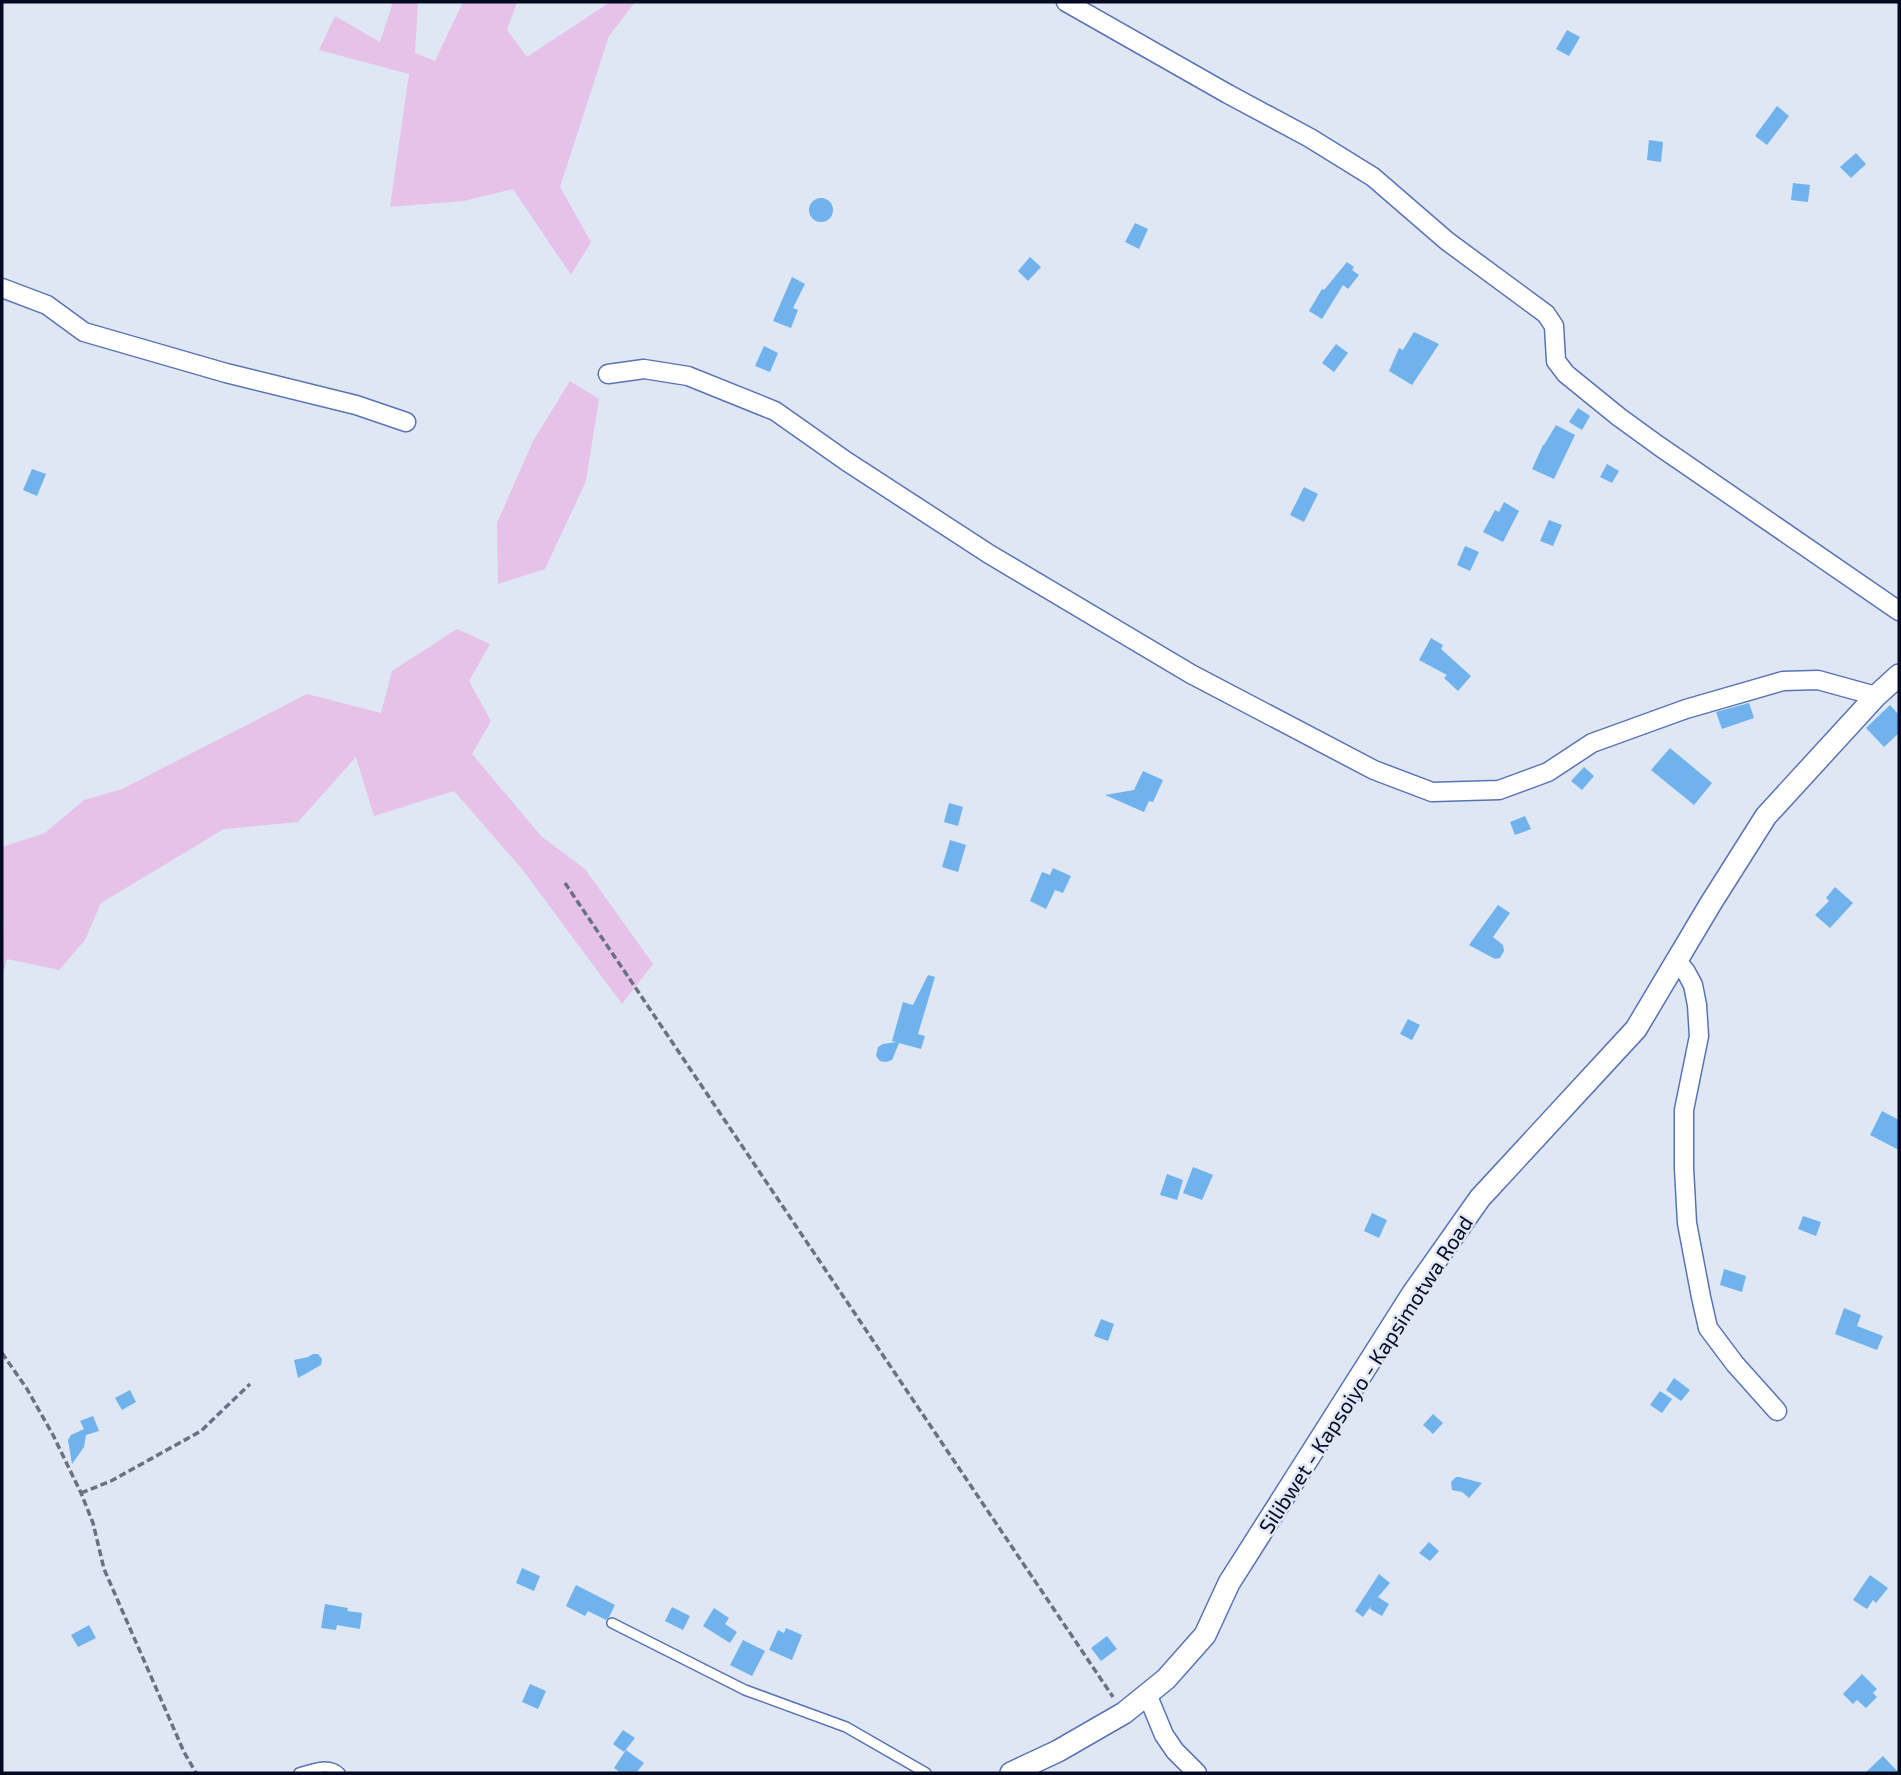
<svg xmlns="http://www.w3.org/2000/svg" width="1901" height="1775" font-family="'Exo 2',sans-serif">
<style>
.green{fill:#e7c2e8}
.building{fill:#70b2eb}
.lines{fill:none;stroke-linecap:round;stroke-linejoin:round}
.service-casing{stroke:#5874b6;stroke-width:12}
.minor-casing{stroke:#5874b6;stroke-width:21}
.tertiary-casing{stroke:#5874b6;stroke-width:24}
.path{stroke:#6a7184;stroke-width:3.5;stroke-dasharray:7 3.5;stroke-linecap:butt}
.service{stroke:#fff;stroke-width:9}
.minor{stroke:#fff;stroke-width:18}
.tertiary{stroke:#fff;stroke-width:21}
.labels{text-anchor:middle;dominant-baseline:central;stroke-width:5;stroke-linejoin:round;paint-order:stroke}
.street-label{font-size:21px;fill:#030a22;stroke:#dfe6f4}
</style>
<rect width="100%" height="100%" fill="#dfe6f4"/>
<g class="green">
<path d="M393 2H418L415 53 435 61 463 2H517L507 30 527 57 610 2H635L609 36 560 187 591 242 571 275 513 189 464 201 390 207 409 74 319 50 335 16 380 42Z"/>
<path d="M570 381 599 399 586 481 545 569 498 584 497 523 533 441Z"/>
<path d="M457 629 490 644 469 681 491 721 472 754 542 837 585 869 653 964 622 1004 522 869 454 791 374 816 356 757 298 822 224 829 101 903 85 940 59 970 7 959 2 977V932L4 929 2 908V847L45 833 84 800 122 789 307 694 381 713 392 671Z"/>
</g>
<g class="building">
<path d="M1567 30 1580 37 1569 56 1556 49Z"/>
<path d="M1777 106 1789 116 1767 145 1755 136Z"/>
<path d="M1649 140 1663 142 1661 162 1647 160Z"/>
<path d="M1856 153 1866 164 1851 178 1840 167Z"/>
<path d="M1793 183 1810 185 1808 202 1791 200Z"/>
<circle cx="821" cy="210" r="12"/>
<path d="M1135 223 1148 229 1139 249 1125 242Z"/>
<path d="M1030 257 1041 267 1028 281 1018 271Z"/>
<path d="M1347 262 1354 267 1352 270 1359 275 1348 289 1343 285 1322 319 1309 311 1322 289 1324 290Z"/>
<path d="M792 277 805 284 793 308 798 310 791 328 773 321Z"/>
<path d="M1414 332 1439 344 1412 385 1389 371 1399 348 1403 350Z"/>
<path d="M1336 344 1348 353 1334 372 1322 363Z"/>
<path d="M764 346 778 353 770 372 755 366Z"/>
<path d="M1578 408 1590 416 1582 430 1569 422Z"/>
<path d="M1556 425 1575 435 1554 479 1532 469 1543 445H1544Z"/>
<path d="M1607 464 1619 471 1612 483 1600 477Z"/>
<path d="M32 469 46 474 37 496 23 490Z"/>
<path d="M1304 487 1318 494 1304 522 1290 515Z"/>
<path d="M1504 502 1519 511 1503 542 1483 532 1495 510 1499 512Z"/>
<path d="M1549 520 1562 525 1553 546 1540 541Z"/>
<path d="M1465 546 1479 552 1470 571 1457 565Z"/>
<path d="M1431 638 1443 645 1441 649 1471 676 1458 691 1444 678 1447 675 1419 660Z"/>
<path d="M1749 703 1754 718 1722 729 1716 712Z"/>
<path d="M1890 705 1899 715V733L1884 747 1866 728Z"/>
<path d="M1670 748 1712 783 1694 805 1651 770Z"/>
<path d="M1584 767 1594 776 1582 790 1571 781Z"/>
<path d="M1143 771 1163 780 1153 802 1149 801 1144 812 1105 795 1134 790Z"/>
<path d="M949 803 963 807 958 826 944 822Z"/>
<path d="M1525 816 1531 829 1515 835 1510 822Z"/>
<path d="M950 840 966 845 958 872 942 867Z"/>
<path d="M1053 868 1071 876 1063 893 1055 890 1046 909 1030 901 1042 872 1050 875Z"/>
<path d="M1835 887 1853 903 1830 928 1815 915 1829 901 1826 898Z"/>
<path d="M1498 905 1510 913 1493 937 1503 945 1504 951 1500 958 1495 959 1469 945Z"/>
<path d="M928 975 935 977 918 1034 925 1036 921 1049 899 1043 892 1060 886 1062 880 1061 876 1056 878 1047 883 1044 896 1042 892 1041 903 1002 913 1005Z"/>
<path d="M1408 1019 1420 1025 1412 1040 1400 1034Z"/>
<path d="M1882 1111 1899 1120V1150L1870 1135Z"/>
<path d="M1193 1167 1213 1175 1202 1200 1183 1193Z"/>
<path d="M1167 1174 1183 1180 1177 1200 1160 1195Z"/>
<path d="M1372 1213 1387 1220 1379 1238 1364 1231Z"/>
<path d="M1803 1216 1821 1222 1816 1236 1798 1229Z"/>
<path d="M1724 1269 1746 1276 1742 1292 1720 1285Z"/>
<path d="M1844 1308 1861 1315 1857 1326 1883 1336 1877 1350 1835 1334Z"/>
<path d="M1101 1319 1114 1324 1108 1341 1094 1336Z"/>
<path d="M313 1354H318L322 1359 321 1365 298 1378 294 1360 308 1357Z"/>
<path d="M1674 1378 1690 1390 1681 1401 1666 1390Z"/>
<path d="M130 1390 136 1402 122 1410 115 1398Z"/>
<path d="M1660 1391 1672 1399 1662 1413 1650 1405Z"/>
<path d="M1433 1414 1443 1423 1433 1434 1423 1425Z"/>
<path d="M93 1416 99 1431 86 1435 84 1447 72 1464 68 1440 71 1435 84 1429 80 1421Z"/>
<path d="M1456 1477H1459L1482 1483 1469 1498 1462 1492 1452 1490 1451 1482Z"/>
<path d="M1429 1542 1439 1551 1430 1561 1419 1553Z"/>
<path d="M522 1568 540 1576 534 1591 516 1583Z"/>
<path d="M1379 1574 1390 1583 1378 1597 1389 1604 1382 1616 1370 1609 1371 1606 1363 1617 1355 1611Z"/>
<path d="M1870 1575 1888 1588 1876 1603 1873 1600 1867 1609 1853 1600Z"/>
<path d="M576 1585 615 1605 609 1617 606 1620 588 1611 585 1616 566 1606Z"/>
<path d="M325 1604 348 1608 347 1611 362 1613 360 1629 337 1625 336 1630 321 1628Z"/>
<path d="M672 1607 690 1616 683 1630 665 1621Z"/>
<path d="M714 1608 729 1618 725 1624 737 1632 730 1643 703 1626Z"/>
<path d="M89 1625 96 1638 78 1647 71 1635Z"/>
<path d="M786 1628 802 1635 792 1660 769 1650 778 1630 784 1633Z"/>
<path d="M1107 1636 1117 1649 1101 1661 1091 1648Z"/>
<path d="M743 1640 765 1651 752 1676 730 1665Z"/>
<path d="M1862 1674 1877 1689 1873 1693 1877 1697 1866 1708 1857 1700 1853 1704 1843 1694Z"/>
<path d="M530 1684 546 1691 538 1709 522 1702Z"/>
<path d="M623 1730 635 1738 624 1752 613 1744Z"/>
<path d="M626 1750 644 1763 636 1773H621L614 1768Z"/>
<path d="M1883 1756 1899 1773H1865Z"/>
</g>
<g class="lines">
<g class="service-casing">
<g id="service">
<path d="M612 1623 745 1690 846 1727 926 1773"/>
<path d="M299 1773C312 1769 329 1762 340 1773"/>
</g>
</g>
<g class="minor-casing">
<g id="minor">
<path d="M1066 2 1228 94 1310 138 1373 177 1447 241 1546 314 1554 326 1556 361 1566 374 1619 417 1659 446 1899 611"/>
<path d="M2 288 47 305 84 332 226 373 356 405 406 422"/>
<path d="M608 374 644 369 688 376 775 411 846 461 989 554 1191 674 1374 770 1432 792 1499 790 1548 772 1592 743 1686 709 1783 681 1818 680 1876 696"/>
<path d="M1677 961 1686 972 1693 985 1697 1005 1699 1036 1684 1110V1168L1687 1223 1701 1297 1708 1328 1735 1364 1777 1411"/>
<path d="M1147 1694 1164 1735 1175 1751 1197 1773"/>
</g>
</g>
<g class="tertiary-casing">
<path id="tertiary" d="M1011 1773 1058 1751 1124 1713 1166 1679 1205 1635 1229 1583 1413 1293 1480 1198 1636 1029 1711 903 1766 816 1876 696 1899 675"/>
</g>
<g class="path">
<path d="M565 883 1113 1697"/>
<path d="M2 1353 27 1389 53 1435 81 1493 93 1523 104 1569 184 1752 196 1773"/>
<path d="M81 1493 111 1481 201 1431 250 1384"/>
</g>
<use href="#service" class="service"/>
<use href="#minor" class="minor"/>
<use href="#tertiary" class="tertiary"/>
</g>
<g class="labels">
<g class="street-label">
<text transform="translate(1365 1374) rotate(-57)">Silibwet - Kapsoiyo - Kapsimotwa Road</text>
</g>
</g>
<rect width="1901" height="1775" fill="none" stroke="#030a22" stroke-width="7"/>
</svg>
